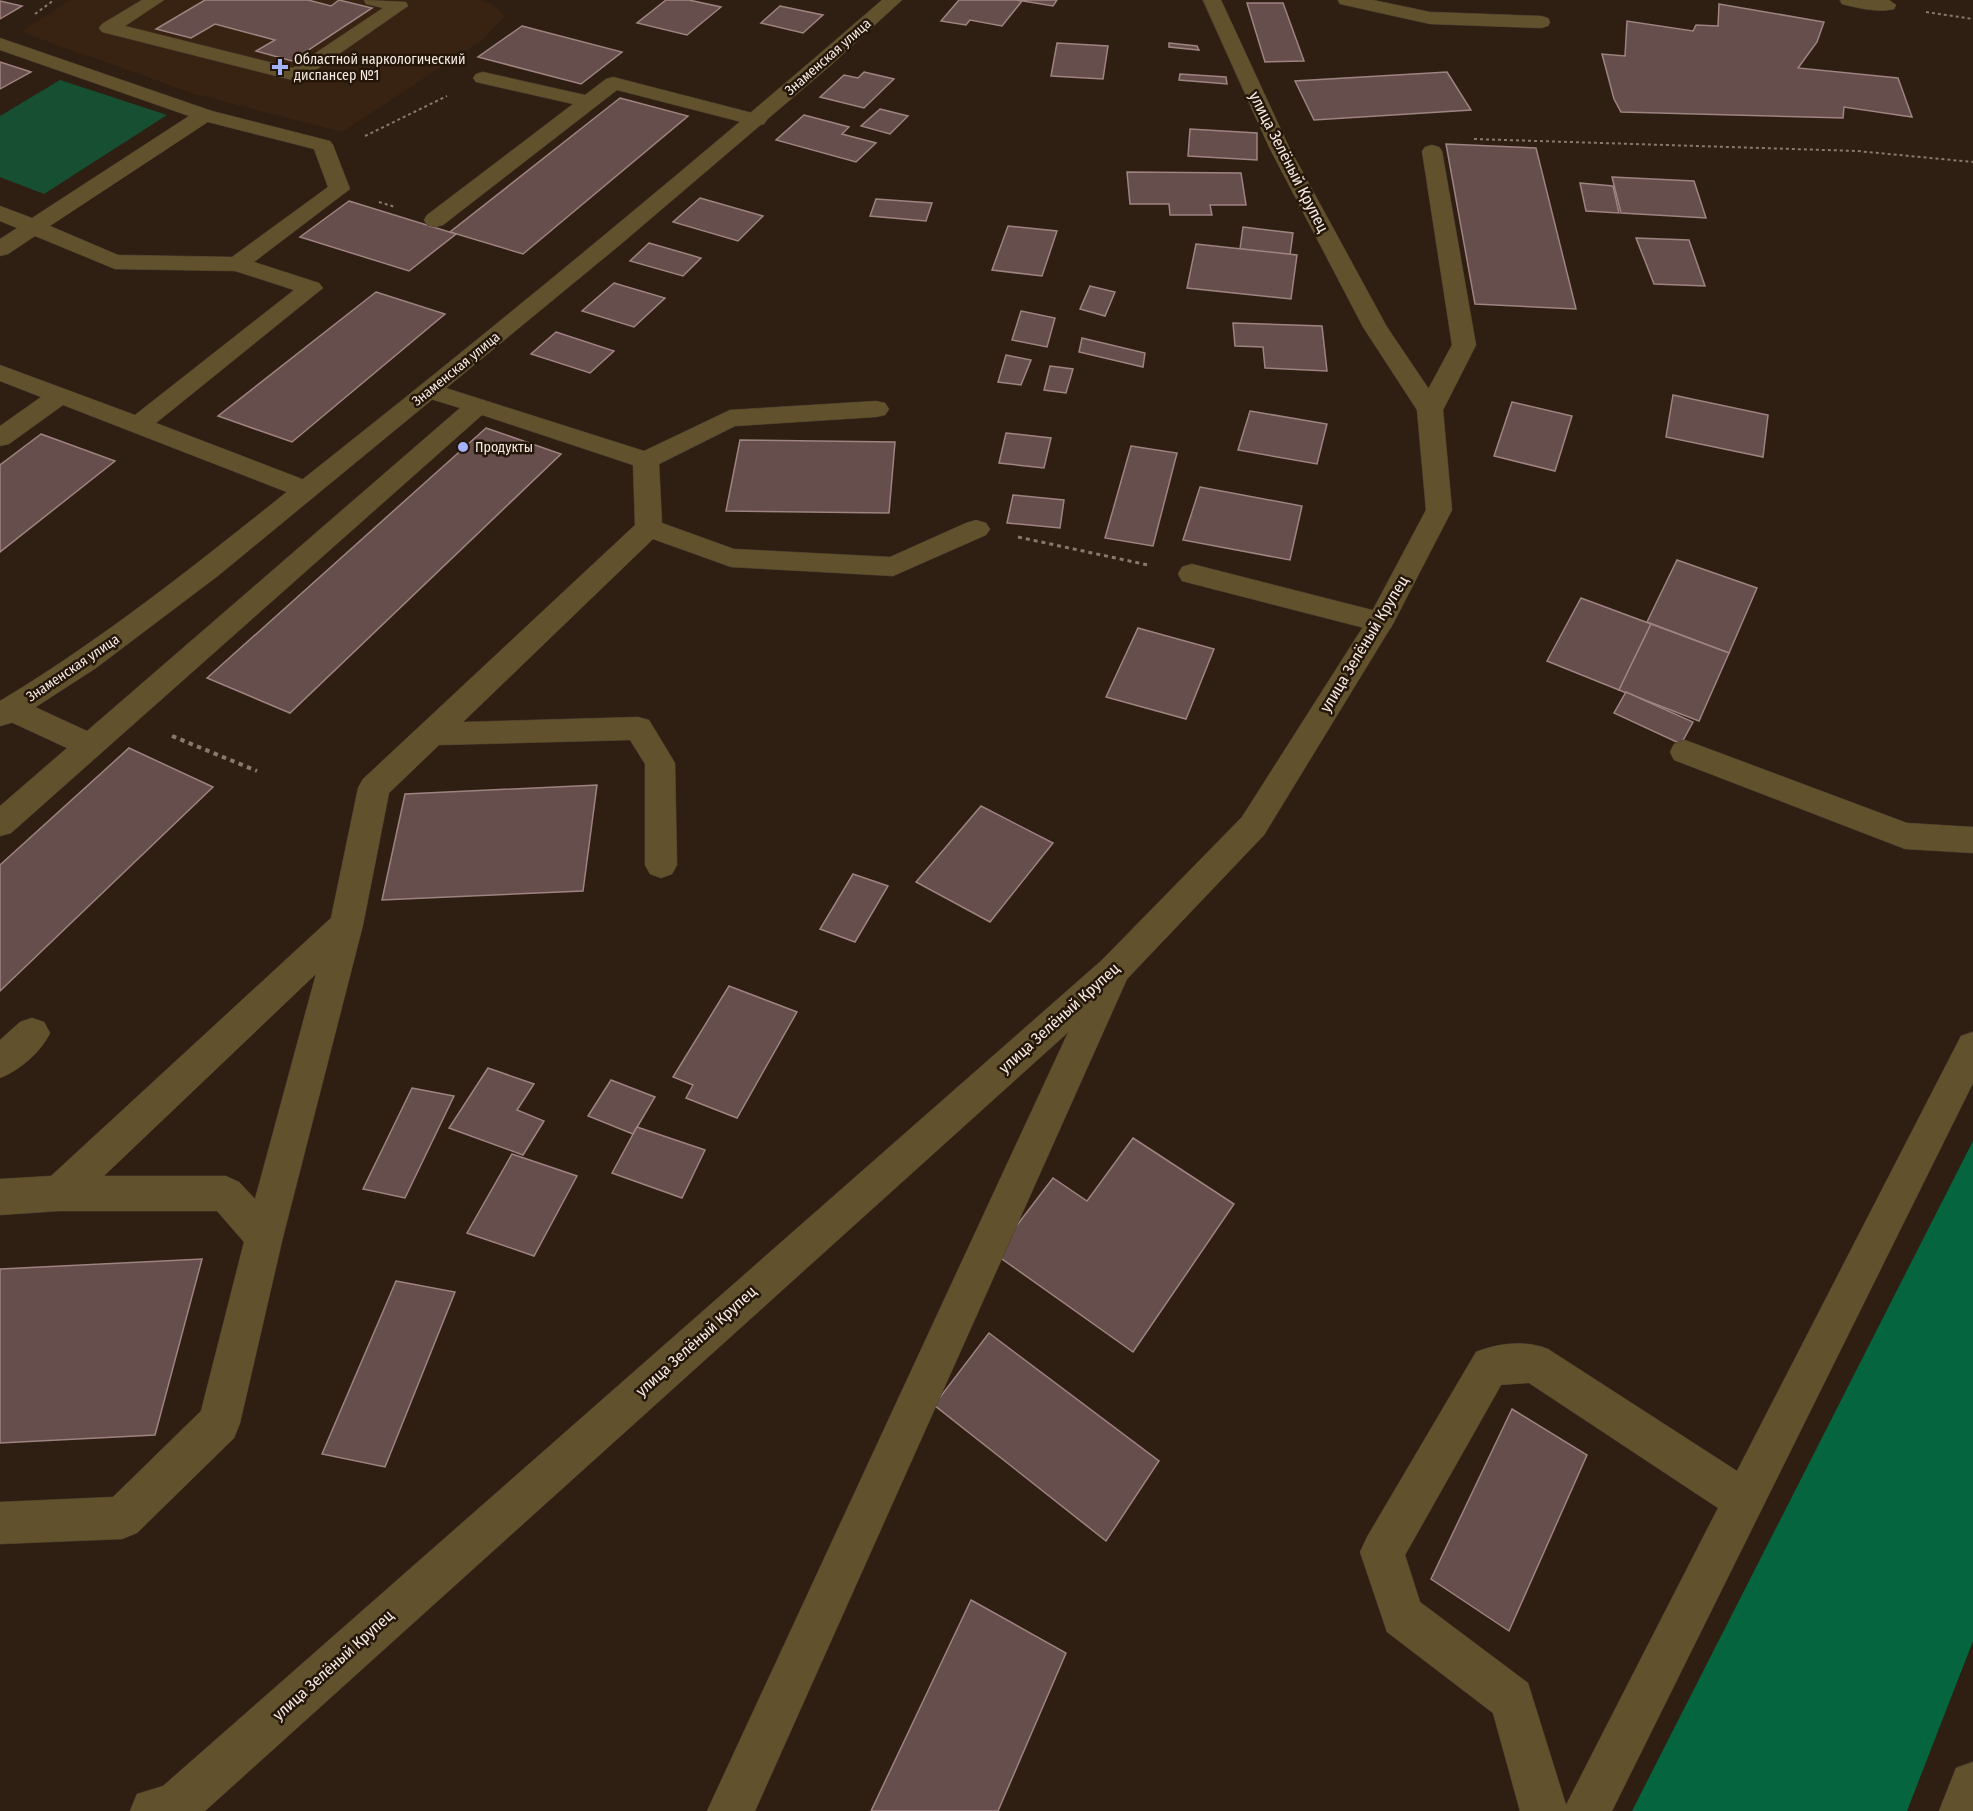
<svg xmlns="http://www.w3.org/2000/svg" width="1973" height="1811" font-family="'Fira Sans Condensed',sans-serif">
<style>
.built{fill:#382312}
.green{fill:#174f33}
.forest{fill:#05653e}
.building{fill:#664e4c;stroke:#9e8381;stroke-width:1.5}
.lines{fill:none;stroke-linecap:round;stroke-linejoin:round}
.lane-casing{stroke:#4b3c30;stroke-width:1}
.street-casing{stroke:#4b3c30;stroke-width:1}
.path-far2{stroke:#87796f;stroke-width:2;stroke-dasharray:3 3;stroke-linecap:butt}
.path-far1{stroke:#87796f;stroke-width:3;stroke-dasharray:4 4;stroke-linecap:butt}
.path{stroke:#87796f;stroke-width:4;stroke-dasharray:4.5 4.5;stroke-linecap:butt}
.lane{fill:#61512c;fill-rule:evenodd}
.street{fill:#61512c;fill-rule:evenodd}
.poi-dot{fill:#a3b2fd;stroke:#25160a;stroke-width:2}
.labels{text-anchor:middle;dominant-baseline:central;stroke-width:5;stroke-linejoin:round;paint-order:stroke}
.far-street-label{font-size:14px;fill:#f6ebe3;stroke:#25160a}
.far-poi-label{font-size:14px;fill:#f6ebe3;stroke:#25160a;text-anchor:start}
.street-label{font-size:16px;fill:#f6ebe3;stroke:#25160a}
</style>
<rect width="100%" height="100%" fill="#2f1f13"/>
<path class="built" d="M70 0H477L491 4 505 16 482 40 342 132 195 94 21 32Z"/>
<path class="green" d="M60 80 167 115 44 194 0 177V116Z"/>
<path class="forest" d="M1973 1141V1641L1907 1811H1632Z"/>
<g class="building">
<path d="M205 0H308L331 6 339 0 372 8 292 61 256 51 275 40 215 24 191 38 156 29Z"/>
<path d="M666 0H689L721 7 687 35 637 23Z"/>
<path d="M959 0H1016L1022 1 1002 26 970 20 966 25 941 21Z"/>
<path d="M1017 0H1057L1053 6Z"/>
<path d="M0 1 22 6 0 19Z"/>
<path d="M1247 3H1283L1304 61 1265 62Z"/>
<path d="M1719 4 1824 22 1817 42 1798 68 1898 78 1912 117 1844 107 1843 118 1621 112 1614 99 1602 54 1625 56 1627 21 1693 31 1696 25 1718 26Z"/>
<path d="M780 6 823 15 803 33 761 23Z"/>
<path d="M522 26 622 52 581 84 478 57Z"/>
<path d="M1057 43 1108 46 1103 79 1051 76Z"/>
<path d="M1169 43 1197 46 1199 50 1169 47Z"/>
<path d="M0 62 31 72 0 89Z"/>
<path d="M864 72 894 79 864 108 820 97 844 75 858 78Z"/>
<path d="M1447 72 1471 110 1314 120 1295 81Z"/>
<path d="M1180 74 1226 77 1227 84 1179 80Z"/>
<path d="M620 98 688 116 523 254 450 232Z"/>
<path d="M880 109 908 116 890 134 861 126Z"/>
<path d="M804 115 849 127 842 134 876 143 856 162 776 140Z"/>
<path d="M1190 129 1257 133V160L1188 156Z"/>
<path d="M1446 144 1536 148 1576 309 1475 304Z"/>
<path d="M1127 172 1241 173 1246 205H1210L1212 215H1170L1169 204H1130Z"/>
<path d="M1612 177 1694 181 1706 218 1621 213Z"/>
<path d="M1580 183 1613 186 1619 213 1586 211Z"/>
<path d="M700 198 763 216 738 241 673 222Z"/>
<path d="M876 199 932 203 926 221 870 216Z"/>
<path d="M349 201 456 234 409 271 300 237Z"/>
<path d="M1008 226 1057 231 1042 276 992 270Z"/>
<path d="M1243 227 1293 233 1290 255 1240 249Z"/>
<path d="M1636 238 1689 240 1705 286 1654 284Z"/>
<path d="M649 243 701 258 683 276 630 261Z"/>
<path d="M1196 244 1297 255 1291 299 1187 288Z"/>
<path d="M614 283 665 298 634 327 582 311Z"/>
<path d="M1090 286 1115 292 1105 316 1080 309Z"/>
<path d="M376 292 445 314 292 442 218 416Z"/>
<path d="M1021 311 1055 318 1047 347 1012 340Z"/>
<path d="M1233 323 1322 326 1327 371 1265 368 1263 347 1235 346Z"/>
<path d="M556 332 614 351 590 373 531 354Z"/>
<path d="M1082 338 1145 353 1143 367 1079 352Z"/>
<path d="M1006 355 1031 360 1021 385 998 382Z"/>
<path d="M1050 366 1073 369 1066 393 1044 390Z"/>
<path d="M1673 395 1768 415 1763 457 1666 437Z"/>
<path d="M1512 402 1572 416 1555 471 1494 456Z"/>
<path d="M1250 411 1327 424 1317 464 1238 450Z"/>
<path d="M486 428 561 454 290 713 207 678Z"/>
<path d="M1006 433 1051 438 1044 468 999 463Z"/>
<path d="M41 434 115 461 0 552V465Z"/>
<path d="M740 440 895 442 889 513 726 511Z"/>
<path d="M1131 446 1177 453 1153 546 1105 538Z"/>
<path d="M1200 487 1302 506 1290 560 1183 540Z"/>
<path d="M1013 495 1064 500 1060 528 1007 523Z"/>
<path d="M1677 560 1757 588 1729 653 1647 622Z"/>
<path d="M1581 598 1651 624 1619 690 1547 661Z"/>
<path d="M1651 624 1729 653 1699 721 1619 690Z"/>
<path d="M1138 628 1214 649 1186 719 1106 697Z"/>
<path d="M1626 692 1693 722 1681 744 1614 713Z"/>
<path d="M129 748 213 787 0 991V865Z"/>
<path d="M597 785 583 891 382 900 405 794Z"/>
<path d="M981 806 1053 843 990 922 916 882Z"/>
<path d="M853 874 888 886 855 942 820 929Z"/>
<path d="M729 986 797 1012 737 1118 686 1098 693 1085 673 1077Z"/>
<path d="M488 1068 534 1084 517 1110 544 1121 523 1155 449 1128Z"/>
<path d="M611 1080 655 1097 633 1134 588 1116Z"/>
<path d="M412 1088 454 1096 405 1198 363 1189Z"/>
<path d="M637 1127 705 1150 682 1198 612 1173Z"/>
<path d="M1133 1138 1234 1204 1133 1352 995 1254 1053 1178 1087 1201Z"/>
<path d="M512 1154 577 1176 534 1256 467 1233Z"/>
<path d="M202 1259 155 1435 0 1443V1269Z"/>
<path d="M396 1281 455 1292 385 1467 322 1454Z"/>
<path d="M989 1333 1159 1461 1106 1541 934 1405Z"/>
<path d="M1512 1409 1587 1455 1509 1631 1431 1579Z"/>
<path d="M971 1600 1066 1653 998 1811H871Z"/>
</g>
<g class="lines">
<g class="lane-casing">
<g id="lane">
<path d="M142 0H164L125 26 293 68 383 8 366 4 364 0 406 2 408 6 303 79 296 81 102 32 99 28 102 24Z"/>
<path d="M1338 0H1373L1430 12 1541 16 1548 18 1550 22 1548 26 1541 28 1430 24 1340 4Z"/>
<path d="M1840 0H1889L1896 5 1894 9C1879 13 1857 8 1842 4Z"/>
<path d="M0 38 212 111 330 141 333 145 350 189 254 262 319 283 323 288 156 423 315 484 319 490 315 496 306 499 297 496 63 405 9 444 0 446V426L41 397 0 381V365L135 415 294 290 235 271 115 269 35 236 8 254 0 256V239L17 228 0 221V206L32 218 189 116 0 50ZM208 122 314 149 328 187 232 257 118 255 50 226Z"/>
<path d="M483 72 585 95 606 79 613 77 764 116 767 120 764 124 757 126 617 90 443 225 435 227 427 225 424 220 427 215 573 104 476 82 473 78 476 74Z"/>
<path d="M1432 145 1439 147 1442 151 1476 345 1443 410 1439 416 1430 418 1421 416 1417 410 1452 345 1422 151 1425 147Z"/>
<path d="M430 383 644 451 730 410 876 401 885 403 889 409 885 415 876 417 735 426 659 464 662 523 734 549 890 557 966 523 976 520 986 523 990 529 986 535 893 576 731 567 653 539 463 722 638 717 649 720 675 763 677 865 672 874 661 878 650 874 645 865V764L630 740 439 745 389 793 363 925 283 1237 240 1423 234 1438 137 1533 122 1539 0 1544V1502L113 1497 201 1411 244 1242 217 1211H59L0 1215V1179L51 1176 331 918 358 788 363 779 635 525 633 465 482 415 11 833 0 836V806L67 748 0 717V702L11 698 22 701 87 731 460 408 421 396 418 391 421 386ZM316 974 255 1199 239 1182 226 1176H104Z"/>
<path d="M1192 564 1380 612 1390 615 1394 622 1390 629 1380 632 1182 581 1178 574 1182 567Z"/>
<path d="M1685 740 1907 823 1973 827V853L1905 849 1674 760 1670 752 1674 744Z"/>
<path d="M1114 956 1126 960 1131 970 755 1811H707L1097 970 1102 960Z"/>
<path d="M32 1018 44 1022 50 1033C41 1052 20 1070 0 1078V1040L20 1022Z"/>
<path d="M1973 1032V1083L1612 1811H1520L1493 1713 1387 1632 1360 1552 1367 1537 1476 1352C1498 1343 1526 1340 1548 1349L1737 1471 1961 1036ZM1529 1383 1718 1508 1566 1805 1528 1683 1420 1602 1405 1555 1501 1385Z"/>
<path d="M1973 1762V1811H1939L1956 1768Z"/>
</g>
</g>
<g class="street-casing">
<g id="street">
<path d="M882 0H902L831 65 621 244 219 575 96 668 11 723 0 726V701C120 629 227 539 337 452 522 305 703 155 882 0Z"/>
<path d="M1203 0H1221L1289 147 1387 327 1443 410 1452 510 1394 622 1264 835 1126 980 205 1811H130L137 1794 163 1786 1102 960 1242 817 1368 619 1426 510 1417 410 1363 327 1269 147Z"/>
</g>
</g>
<g class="path-far2">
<path d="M1926 12 1973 19"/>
<path d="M35 14 54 0"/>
<path d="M365 136 447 96"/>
<path d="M1474 139 1857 151 1973 162"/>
<path d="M379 202 395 207"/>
</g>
<path class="path-far1" d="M1018 537 1148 565"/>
<path class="path" d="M172 736 257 771"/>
<use href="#lane" class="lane"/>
<use href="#street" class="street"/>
</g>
<g class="poi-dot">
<path d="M277 58h6v6h6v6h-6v6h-6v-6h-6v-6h6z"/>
<circle cx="463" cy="447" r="6"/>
</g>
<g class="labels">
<g class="far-street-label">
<text transform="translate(828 57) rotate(-41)">Знаменская улица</text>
<text transform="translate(456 369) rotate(-39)">Знаменская улица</text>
<text transform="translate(73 668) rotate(-34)">Знаменская улица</text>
</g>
<g class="far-poi-label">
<text x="294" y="59">Областной наркологический<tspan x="294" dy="16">диспансер №1</tspan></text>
<text x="475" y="447">Продукты</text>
</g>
<g class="street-label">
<text transform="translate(1289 162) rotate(63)">улица Зелёный Крупец</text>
<text transform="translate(1364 644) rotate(-59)">улица Зелёный Крупец</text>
<text transform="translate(1059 1018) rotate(-42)">улица Зелёный Крупец</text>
<text transform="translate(696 1341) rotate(-42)">улица Зелёный Крупец</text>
<text transform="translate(333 1665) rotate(-42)">улица Зелёный Крупец</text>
</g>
</g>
</svg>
